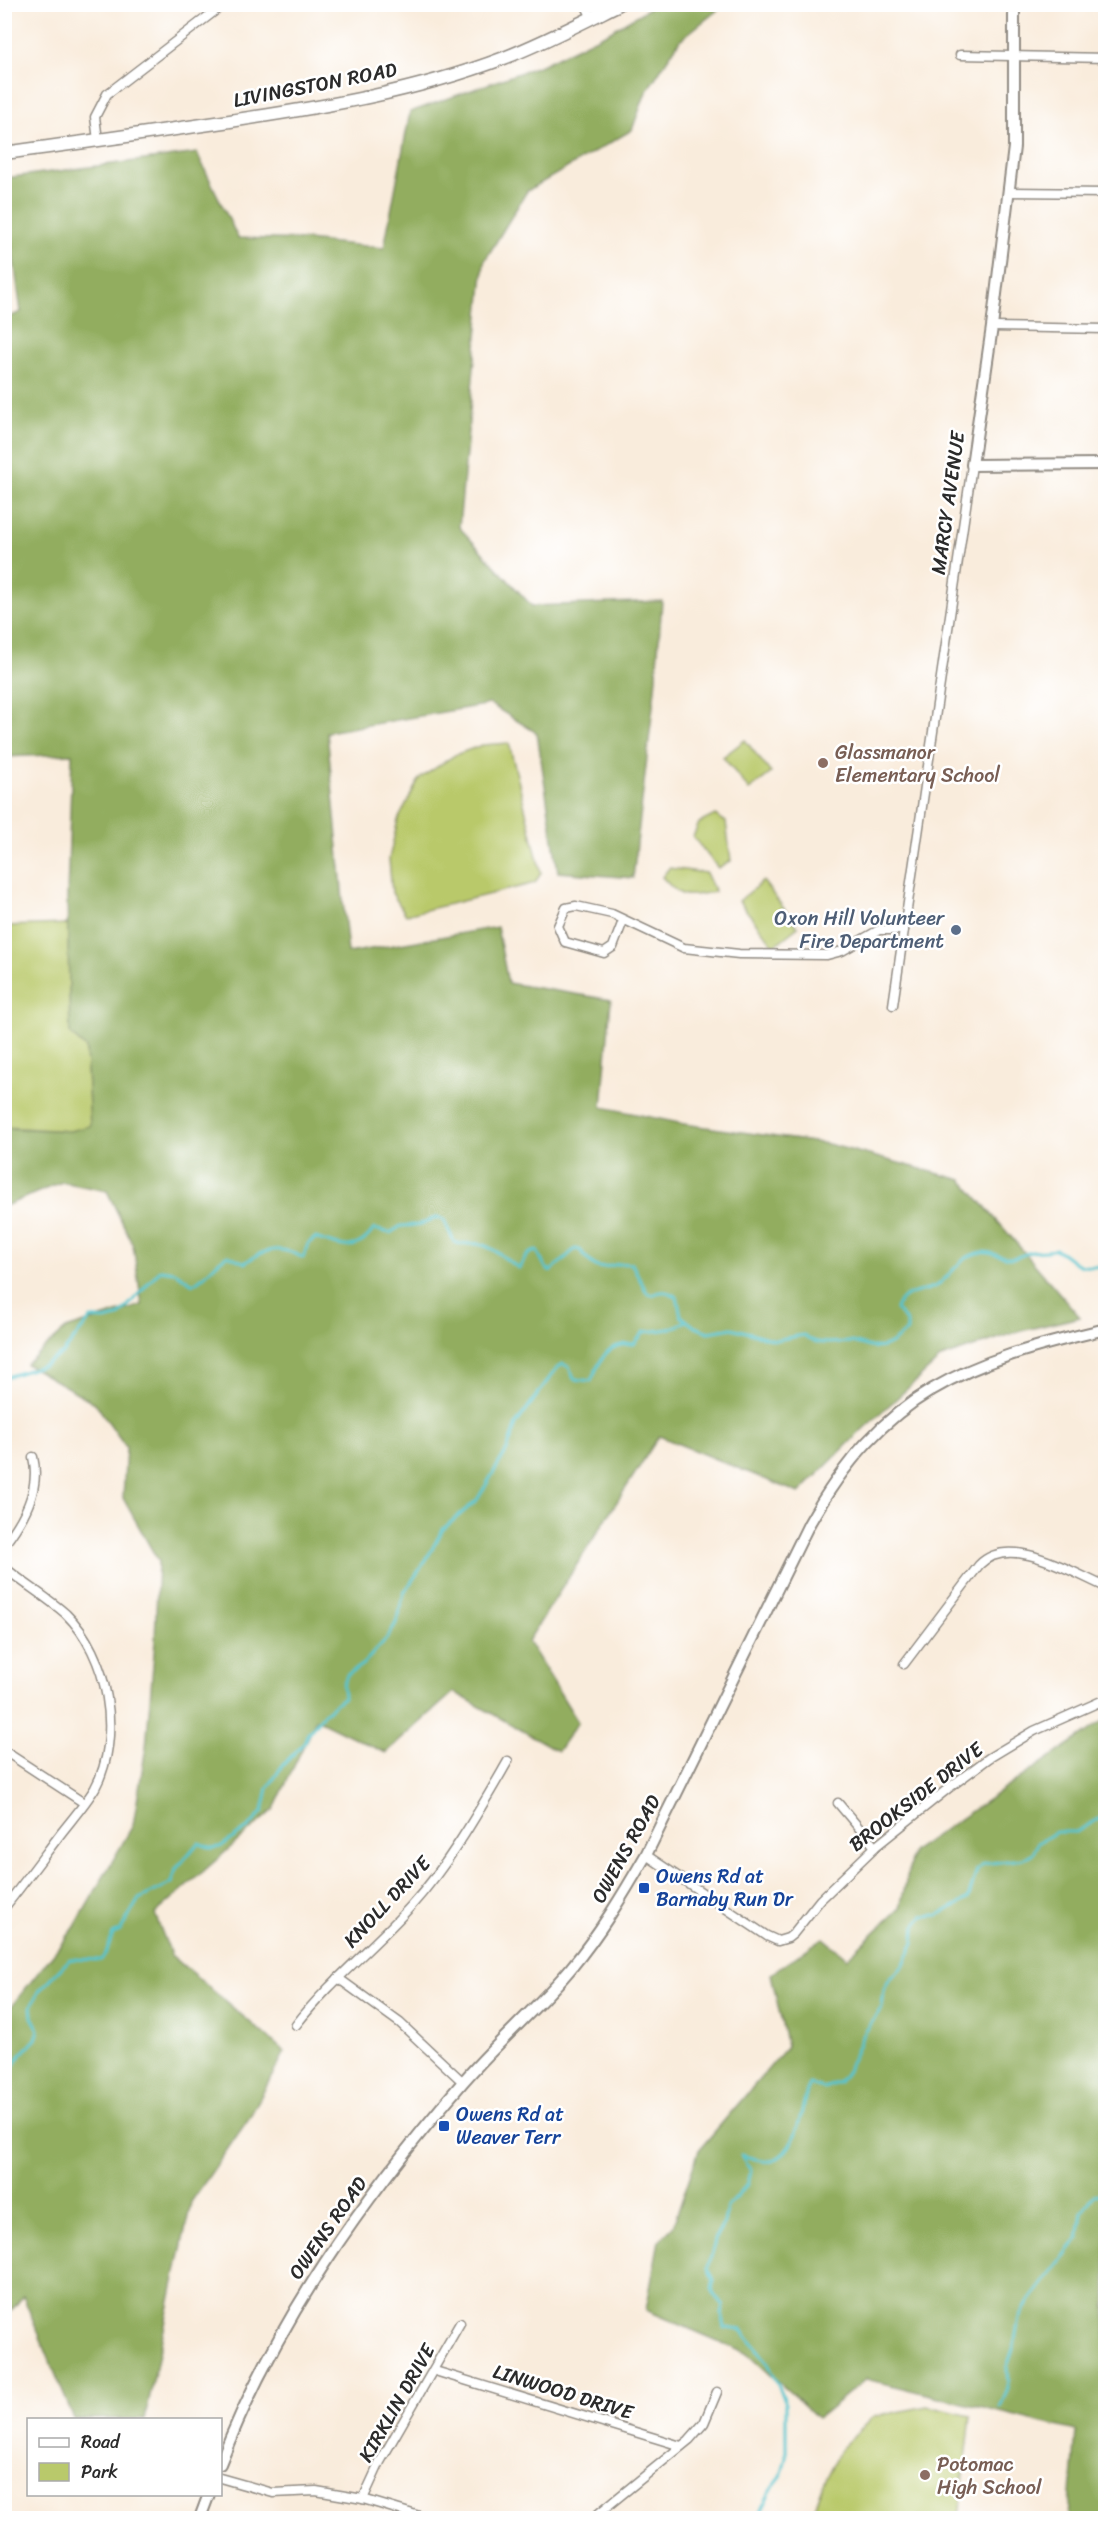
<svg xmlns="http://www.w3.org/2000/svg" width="1110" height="2523" font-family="Sriracha,sans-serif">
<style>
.green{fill:#b9c96b;stroke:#727a4b;stroke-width:1.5}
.forest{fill:#92ad5f;stroke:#5e6c45;stroke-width:1.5}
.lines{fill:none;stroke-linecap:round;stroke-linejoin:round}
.stream{stroke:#57c4cd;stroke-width:3}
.minor-casing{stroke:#928c84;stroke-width:11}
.tertiary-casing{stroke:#928c84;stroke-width:14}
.secondary-casing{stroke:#928c84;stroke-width:15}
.minor{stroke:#fff;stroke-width:8}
.tertiary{stroke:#fff;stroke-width:10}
.secondary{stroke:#fff;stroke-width:12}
.education-dot{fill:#8d6e63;stroke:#fff;stroke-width:2}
.service-dot{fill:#5c6f8a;stroke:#fff;stroke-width:2}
.transit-dot{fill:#1a4fb4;stroke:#fff;stroke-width:2}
.labels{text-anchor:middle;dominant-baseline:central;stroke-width:5;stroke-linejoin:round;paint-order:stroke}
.street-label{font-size:20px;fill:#2b2b2b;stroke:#fff}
.education-label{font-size:20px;fill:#785e54;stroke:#fff;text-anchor:start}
.service-label{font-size:20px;fill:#4e5e75;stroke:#fff;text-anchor:end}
.transit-label{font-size:20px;fill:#164399;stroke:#fff;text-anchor:start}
</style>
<rect width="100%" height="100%" fill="#fff"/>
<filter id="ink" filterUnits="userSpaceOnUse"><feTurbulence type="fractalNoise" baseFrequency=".0167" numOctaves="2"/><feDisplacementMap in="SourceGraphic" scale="12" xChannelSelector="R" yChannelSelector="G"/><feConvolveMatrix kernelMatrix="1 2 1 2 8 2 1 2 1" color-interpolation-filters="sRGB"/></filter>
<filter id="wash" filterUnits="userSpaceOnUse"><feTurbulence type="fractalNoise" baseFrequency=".008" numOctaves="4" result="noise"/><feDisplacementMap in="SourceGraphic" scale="24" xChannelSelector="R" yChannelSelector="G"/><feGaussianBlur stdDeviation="1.35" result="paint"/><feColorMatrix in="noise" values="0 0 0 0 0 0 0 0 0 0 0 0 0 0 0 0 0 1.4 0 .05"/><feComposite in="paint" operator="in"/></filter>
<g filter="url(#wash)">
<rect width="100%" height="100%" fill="#f9ecdc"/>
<g class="green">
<path d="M745 740 771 773 749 790 723 757Z"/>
<path d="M509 743 541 873 535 883 406 915 392 893 389 859 398 820 419 779 455 755 482 745Z"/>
<path d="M715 815 726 822 731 861 718 868 693 837 699 823Z"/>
<path d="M669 868 706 873 715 892C685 896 683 901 662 877Z"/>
<path d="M763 881 798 927 774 946 739 901Z"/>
<path d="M68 924 70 1034 86 1048 90 1126 70 1131 5 1127V926Z"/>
<path d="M927 2406 971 2416 959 2518H810L823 2483 841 2448 873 2417Z"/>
</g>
<g class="forest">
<path d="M656 4 724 5 680 40 646 92 632 130 527 191 484 262 459 527 532 606 662 601 655 689 633 878 558 872 537 733 490 704 327 732 348 953 497 927 508 983 611 1000 602 1107 684 1124 828 1144 962 1180 1080 1317 1017 1332 941 1358 860 1432 799 1493 659 1436 528 1641 578 1722 558 1751 454 1692 386 1753 316 1719 274 1809 155 1914 171 1955 285 2052 249 2118 191 2202 145 2419H74L23 2296 5 2319V2014L74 1928 133 1825 146 1747 155 1641 158 1561 123 1498 126 1447 95 1403 26 1364 66 1329 142 1305 133 1245 107 1191 62 1182 5 1206V1128L70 1131 90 1126 86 1048 70 1034 67 896 72 754 5 757 4 319 21 312 5 197V178L197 153 238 238 306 240 384 248 410 112 541 65 609 32Z"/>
<path d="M1105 1720 1106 2518H1069L1076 2431 866 2379 818 2418 748 2354 646 2310 659 2240 673 2226 699 2150 787 2047 771 1974 823 1938 847 1958 900 1908 913 1851Z"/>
</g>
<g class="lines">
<g class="stream">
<path d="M4 1378 44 1365 63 1353 91 1318 104 1320 118 1317 160 1270 175 1272 193 1284C207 1277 214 1262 228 1255L245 1263C264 1248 282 1245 303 1258L308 1244 315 1238C340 1246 356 1255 374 1229L390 1233 401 1226 418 1225 438 1217 444 1220 454 1242C463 1246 469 1243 478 1244 494 1246 505 1260 519 1268 525 1260 525 1253 537 1251L546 1268 551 1271 575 1249 580 1250C604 1282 603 1260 632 1264L647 1293 652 1295C662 1290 668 1291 677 1297L681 1316 695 1327 709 1332 732 1328 775 1340 804 1335C817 1347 833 1342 850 1342 862 1343 870 1350 883 1347 892 1345 899 1337 907 1331V1323L896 1309C901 1292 920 1293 934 1287 951 1278 956 1259 978 1253 990 1250 999 1257 1010 1258 1017 1259 1025 1253 1032 1252 1040 1250 1047 1253 1055 1249 1065 1253 1070 1261 1080 1265 1089 1268 1097 1266 1106 1267"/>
<path d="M4 2081 19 2057 36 2039 39 2030 32 2017 31 2006 40 1990 70 1959 101 1960 107 1951 113 1934 120 1931 139 1899 172 1883 176 1869 198 1843 212 1848 220 1847 249 1827 263 1811 268 1788 282 1766 304 1743 307 1735 325 1712 344 1697 343 1685 347 1675 363 1664 388 1637 396 1623 404 1593 426 1560 443 1529 477 1500 507 1450 516 1424 557 1368 563 1364 569 1367 574 1379 591 1381C601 1358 606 1343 634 1344L644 1332C661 1330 671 1331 686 1321"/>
<path d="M1000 2407 1008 2389 1007 2367 1014 2346 1019 2318 1030 2300 1078 2238 1082 2212 1094 2195 1106 2193"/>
<path d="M757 2518 771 2490 781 2477 786 2457V2403L768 2363 742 2330 725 2328 722 2313 724 2305C715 2296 709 2294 714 2280L708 2268 716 2237 724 2223 727 2207 748 2184 751 2171 741 2155C750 2157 765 2163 774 2160 799 2150 801 2106 809 2084L824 2088 839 2082 847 2071 862 2037 882 2007 884 1990 889 1980 903 1966 914 1942 915 1926 922 1916 938 1915 968 1899 977 1870 983 1864 1023 1859 1033 1853 1038 1843 1056 1832H1076L1106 1815"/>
</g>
</g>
</g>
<g filter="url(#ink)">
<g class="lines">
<g class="minor-casing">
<g id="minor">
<path d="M585 4 592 18"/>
<path d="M960 55 1106 58"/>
<path d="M98 140 95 117 107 94 224 4"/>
<path d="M1010 192 1106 193"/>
<path d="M992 327 1106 329"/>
<path d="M623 921 613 947 604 953 565 942 558 926 566 908 576 906 612 914 684 948 739 954 827 955 842 951 879 930H904"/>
<path d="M893 1005 972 465"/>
<path d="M4 1545C23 1520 41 1490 33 1457"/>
<path d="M4 1567C24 1584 47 1597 66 1614 108 1655 123 1736 95 1788 86 1803 73 1818 62 1832 43 1857 24 1883 4 1908"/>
<path d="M904 1664 979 1565C1010 1533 1071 1572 1106 1587"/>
<path d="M9 1754 84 1803"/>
<path d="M838 1803 875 1847"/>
<path d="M646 1855 767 1936 778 1941 788 1938 793 1934 820 1900 875 1847 950 1787 989 1758 1034 1731 1106 1699"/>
<path d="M338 1978 400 2023 463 2082"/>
<path d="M296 2025C330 1981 374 1947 411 1906 450 1863 479 1811 508 1761"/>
<path d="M435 2371 681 2446"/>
<path d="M220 2478 273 2493 316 2491 363 2499 426 2518"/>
<path d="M363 2499 380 2462 460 2323"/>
<path d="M593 2518 689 2440 704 2423 717 2392"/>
</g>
</g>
<g class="tertiary-casing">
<g id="tertiary">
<path d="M1014 4V147L992 327 972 465 1106 464"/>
<path d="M220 2464C275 2322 363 2198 462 2083 496 2043 537 2009 571 1968 600 1933 623 1895 646 1855L809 1524C883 1392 965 1362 1106 1329"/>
<path d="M200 2518 209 2494"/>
</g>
</g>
<g class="secondary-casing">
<path id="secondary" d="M4 153C80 143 155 132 230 121 323 107 415 92 504 58 543 43 581 23 619 4"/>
</g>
<use href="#minor" class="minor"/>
<use href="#tertiary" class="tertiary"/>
<use href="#secondary" class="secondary"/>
</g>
</g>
<g class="education-dot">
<circle cx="823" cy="763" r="6"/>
<circle cx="925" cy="2475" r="6"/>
</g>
<circle class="service-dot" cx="956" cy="930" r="6"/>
<g class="transit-dot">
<rect x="638" y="1882" width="12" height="12" rx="3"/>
<rect x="438" y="2120" width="12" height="12" rx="3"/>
</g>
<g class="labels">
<g class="street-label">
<text transform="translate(315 85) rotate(-11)">LIVINGSTON ROAD</text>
<text transform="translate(948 503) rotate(-82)">MARCY AVENUE</text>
<text transform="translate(916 1797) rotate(-38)">BROOKSIDE DRIVE</text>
<text transform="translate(626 1849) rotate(-61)">OWENS ROAD</text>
<text transform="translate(387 1902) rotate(-47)">KNOLL DRIVE</text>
<text transform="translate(328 2228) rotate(-55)">OWENS ROAD</text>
<text transform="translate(563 2392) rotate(17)">LINWOOD DRIVE</text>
<text transform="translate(397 2403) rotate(-60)">KIRKLIN DRIVE</text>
</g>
<g class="education-label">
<text x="835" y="752">Glassmanor<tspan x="835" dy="23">Elementary School</tspan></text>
<text x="937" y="2464">Potomac<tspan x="937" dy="23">High School</tspan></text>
</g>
<g class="service-label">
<text x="944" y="918">Oxon Hill Volunteer<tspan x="944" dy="23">Fire Department</tspan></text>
</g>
<g class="transit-label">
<text x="656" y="1876">Owens Rd at<tspan x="656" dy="23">Barnaby Run Dr</tspan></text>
<text x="456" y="2114">Owens Rd at<tspan x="456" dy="23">Weaver Terr</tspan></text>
</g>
</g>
<rect width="1110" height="2523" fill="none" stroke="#fff" stroke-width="24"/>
<rect x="27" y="2418" width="195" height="78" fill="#ffffff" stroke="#aaaaaa" stroke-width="1.5"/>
<rect x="39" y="2438" width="30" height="9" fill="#ffffff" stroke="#aaaaaa" stroke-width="1.5"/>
<text x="81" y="2448" font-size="18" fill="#2b2b2b">Road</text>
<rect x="39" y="2463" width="30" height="18" fill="#b9c96b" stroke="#aaaaaa" stroke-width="1.5"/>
<text x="81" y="2478" font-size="18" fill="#2b2b2b">Park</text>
</svg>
